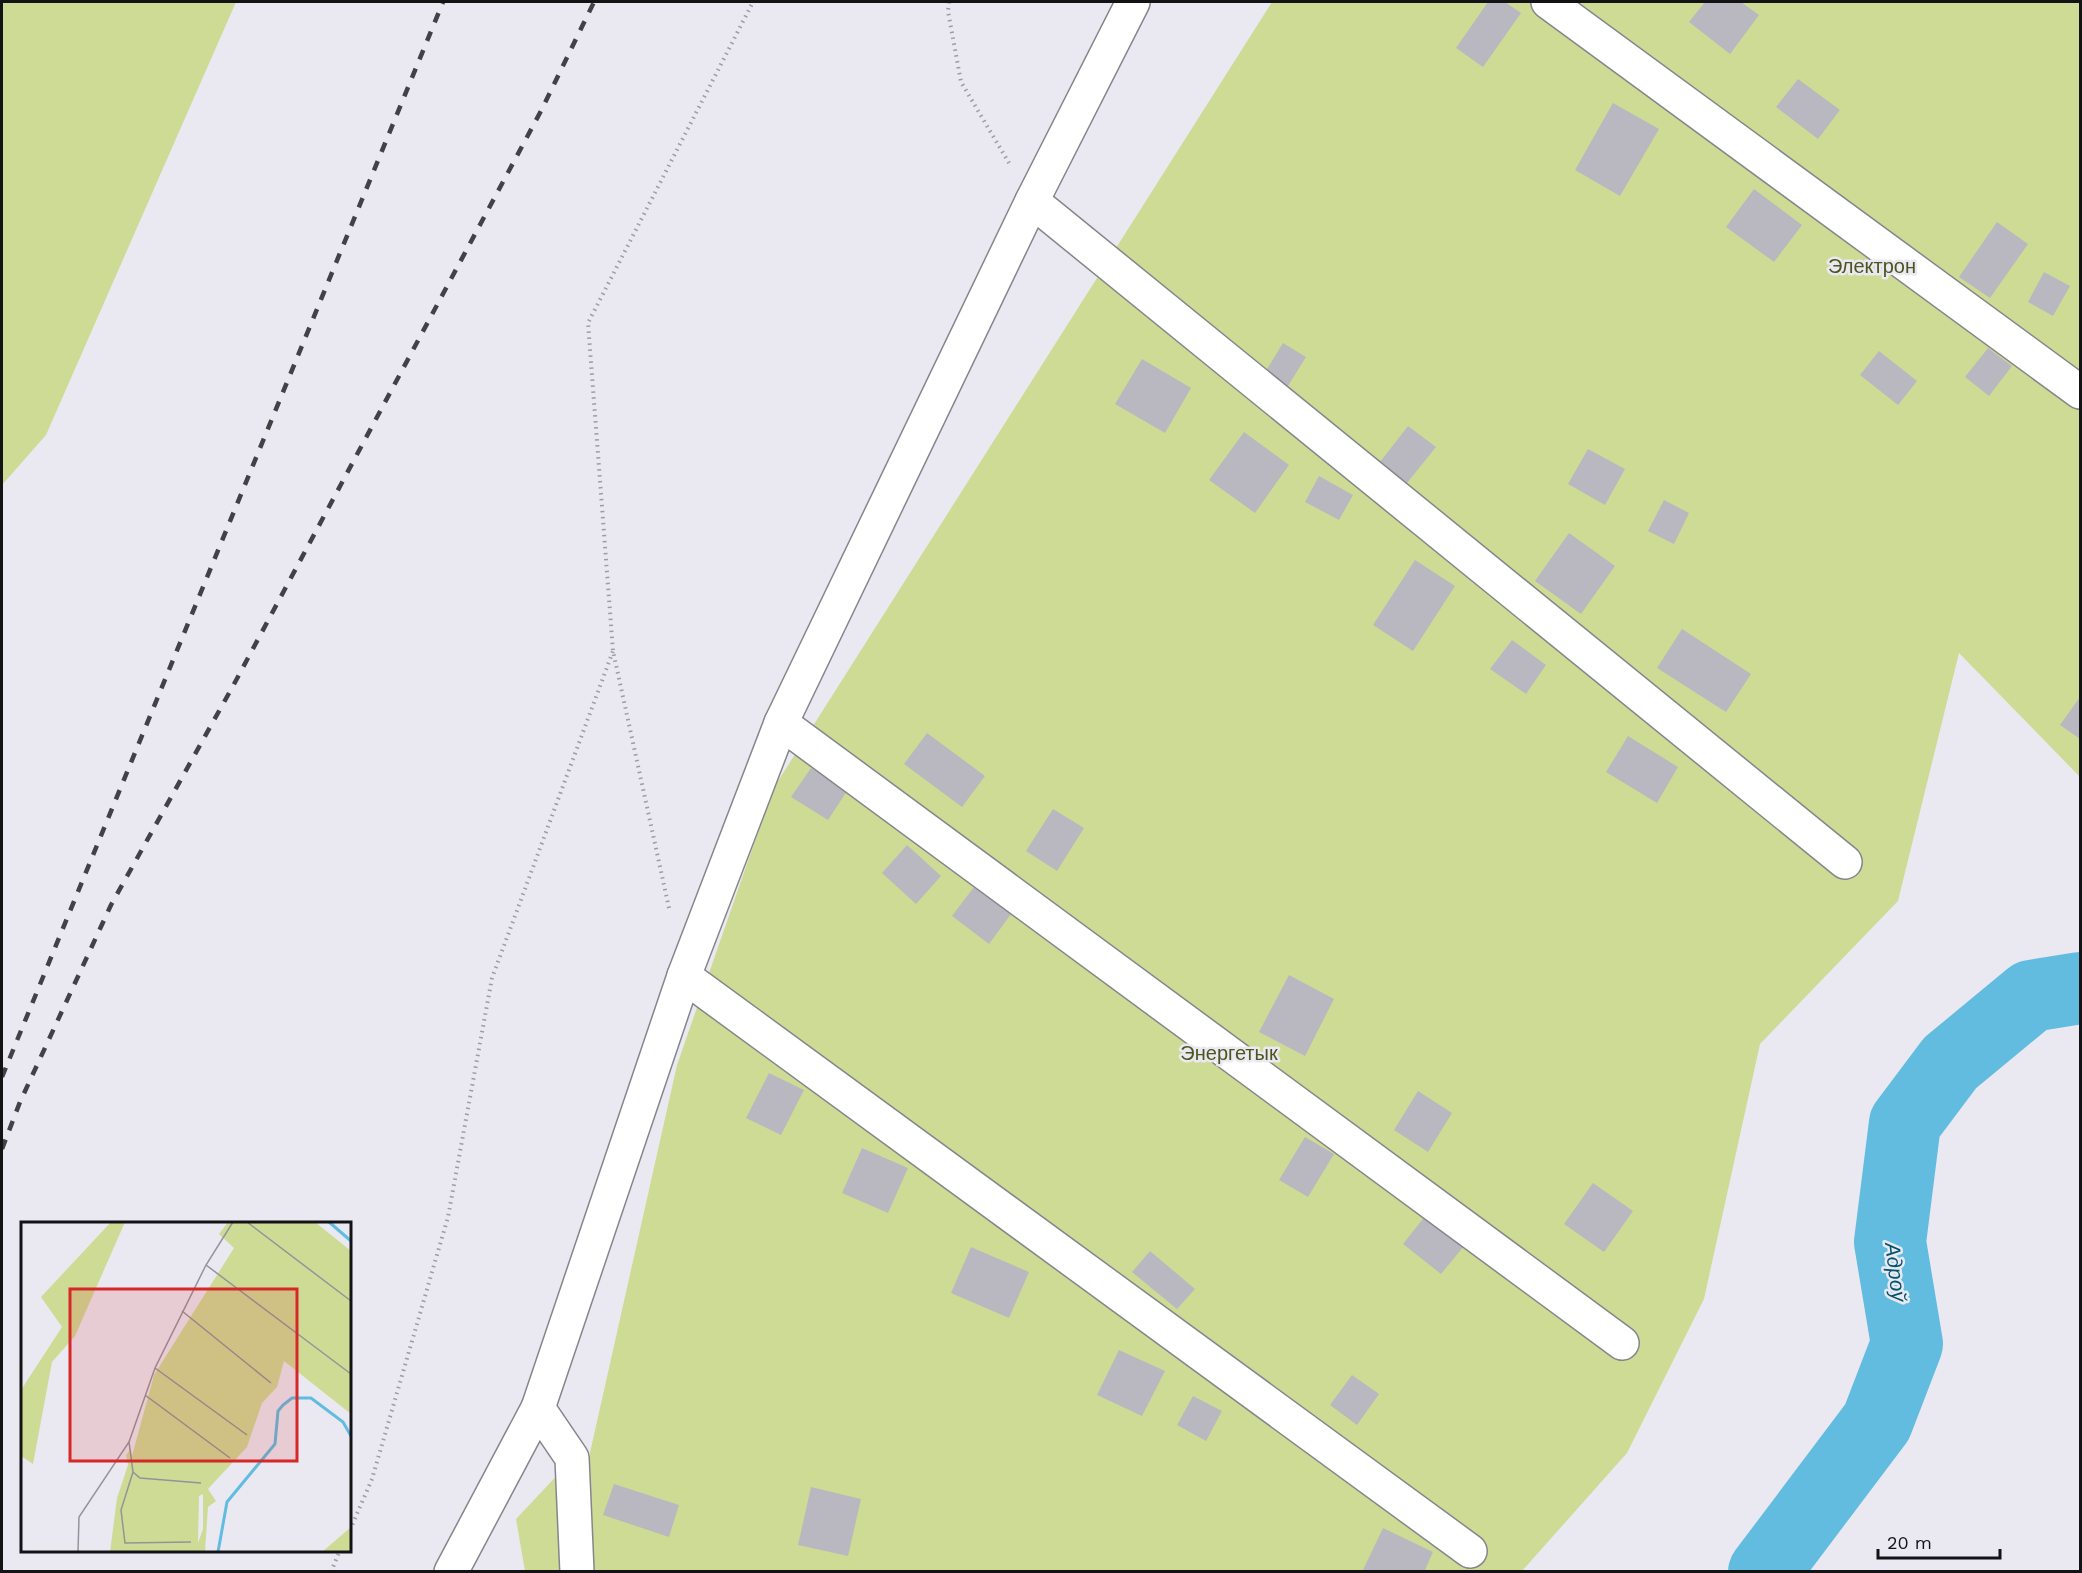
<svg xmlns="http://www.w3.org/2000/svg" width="2082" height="1573" font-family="'Work Sans',sans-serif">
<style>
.green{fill:#cedb95}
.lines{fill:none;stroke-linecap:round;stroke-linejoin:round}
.river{stroke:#61bce0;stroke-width:72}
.building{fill:#b9b8c0}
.minor-casing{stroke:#85858c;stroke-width:36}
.path{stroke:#9d9ca2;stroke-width:4;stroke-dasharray:1.5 4.5;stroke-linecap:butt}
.minor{stroke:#fff;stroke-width:33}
.rail{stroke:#424146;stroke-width:4.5;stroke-dasharray:10 10;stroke-linecap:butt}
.labels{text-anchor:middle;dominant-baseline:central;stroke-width:5;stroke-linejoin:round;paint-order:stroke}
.park-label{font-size:20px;fill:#4d551d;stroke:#eae9f2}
.water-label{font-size:21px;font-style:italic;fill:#02536c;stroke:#eae9f2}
.inset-river{fill:none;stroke:#61bce0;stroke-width:3}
.inset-road{fill:none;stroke:#94939a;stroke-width:1.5}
.view{fill:#d62828;fill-opacity:0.15;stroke:#d62828;stroke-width:3}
.inset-edge{fill:none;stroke:#131215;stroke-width:3}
</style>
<rect width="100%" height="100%" fill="#eae9f2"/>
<g class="green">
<path d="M2 2H236L46 435 2 485Z"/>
<path d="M1272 2H2080V777L1959 653 1898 901 1760 1044 1704 1299 1627 1453 1522 1571H525L516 1519 564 1468 565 1564 677 1065 773 789Z"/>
</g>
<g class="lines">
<path class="river" d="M1764 1572 1877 1422 1907 1344 1890 1242 1905 1123 1950 1063 2031 996 2080 988"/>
</g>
<g class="building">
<path d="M1488 2H1505L1521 13 1483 67 1456 48Z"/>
<path d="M1705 2H1741L1759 15 1730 54 1689 22Z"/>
<path d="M1798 79 1840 110 1818 139 1776 107Z"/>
<path d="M1613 103 1659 129 1620 196 1575 170Z"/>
<path d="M1754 189 1802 225 1774 262 1726 227Z"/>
<path d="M1997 222 2028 244 1990 298 1959 277Z"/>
<path d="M2044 272 2070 286 2053 316 2028 302Z"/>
<path d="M1283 343 1306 357 1286 389 1264 374Z"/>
<path d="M1988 348 2012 366 1989 396 1965 377Z"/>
<path d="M1879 351 1917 381 1898 405 1860 375Z"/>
<path d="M1142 359 1191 388 1165 433 1115 404Z"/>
<path d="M1408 426 1436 447 1407 483 1380 462Z"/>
<path d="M1244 432 1289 465 1255 513 1209 480Z"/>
<path d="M1588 449 1625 469 1605 505 1568 484Z"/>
<path d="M1319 476 1353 495 1339 520 1305 502Z"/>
<path d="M1664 500 1689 513 1674 544 1648 531Z"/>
<path d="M1569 533 1615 566 1581 614 1535 581Z"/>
<path d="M1415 560 1455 586 1413 651 1373 625Z"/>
<path d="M1682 629 1751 674 1726 712 1657 668Z"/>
<path d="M1512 640 1546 665 1526 694 1490 669Z"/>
<path d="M2080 697V739L2060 725Z"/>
<path d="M927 733 985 776 962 807 904 764Z"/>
<path d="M1628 736 1678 767 1657 803 1606 772Z"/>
<path d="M811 768 847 791 828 820 791 797Z"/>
<path d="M1053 809 1084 828 1057 871 1026 851Z"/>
<path d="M907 845 941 876 916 904 882 873Z"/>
<path d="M977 883 1014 910 989 944 952 916Z"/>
<path d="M1289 975 1334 999 1305 1056 1259 1032Z"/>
<path d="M769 1073 804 1090 781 1135 746 1118Z"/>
<path d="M1418 1091 1452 1113 1428 1152 1394 1130Z"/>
<path d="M1305 1137 1334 1154 1308 1197 1279 1180Z"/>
<path d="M862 1148 908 1168 888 1213 842 1193Z"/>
<path d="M1593 1183 1633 1211 1604 1252 1564 1224Z"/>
<path d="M1426 1215 1464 1246 1441 1274 1403 1244Z"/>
<path d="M971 1247 1029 1272 1009 1318 951 1293Z"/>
<path d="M1150 1251 1195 1289 1177 1309 1132 1272Z"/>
<path d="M1119 1350 1165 1371 1142 1416 1097 1395Z"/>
<path d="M1352 1375 1379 1394 1357 1425 1330 1405Z"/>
<path d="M1193 1396 1222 1411 1206 1441 1177 1425Z"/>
<path d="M614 1484 679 1505 669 1537 603 1515Z"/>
<path d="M811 1487 861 1499 848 1556 798 1545Z"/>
<path d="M1383 1528 1433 1552 1424 1572H1362Z"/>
</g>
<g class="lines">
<g class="minor-casing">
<g id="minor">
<path d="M1548 2 2080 392"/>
<path d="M1032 201 1845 862"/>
<path d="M781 723 1622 1343"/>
<path d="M684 976 1470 1551"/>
<path d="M538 1408 572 1458 577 1572"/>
<path d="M451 1572 538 1408 684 976 781 723 1032 201 1133 2"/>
</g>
</g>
<g class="path">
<path d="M949 2 948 11 961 82 1009 163"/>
<path d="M669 908 613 651 588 323 753 2"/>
<path d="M350 1530 372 1479 448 1217 492 978 613 651"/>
<path d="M331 1572 340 1550"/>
</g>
<use href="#minor" class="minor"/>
<g class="rail">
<path d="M2 1077 443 2"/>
<path d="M2 1149 20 1102 111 905 233 686 542 109 594 2"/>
</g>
</g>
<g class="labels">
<g class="park-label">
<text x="1872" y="266">Электрон</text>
<text x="1229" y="1053">Энергетык</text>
</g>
<g class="water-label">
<text transform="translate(1896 1272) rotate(83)">Адроў</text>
</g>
</g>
<g transform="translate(21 1222)">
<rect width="330" height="330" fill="#eae9f2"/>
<path d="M90 0H104L54 114 31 140 12 242 0 234V168L41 105 20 75ZM207 0H294L330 29V192L263 139 256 165 241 181 226 225 187 267 195 279 187 285 184 330H89L96 276 107 243 105 233 110 227 111 234 133 153 213 26 198 12ZM182 272V307L177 321 178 274ZM330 305V330H301Z" fill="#cedb95" fill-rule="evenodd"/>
<path class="inset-river" d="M308 0 330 19M197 330 206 280 254 222 257 189 262 183 271 176H290L322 200 330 214"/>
<path class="inset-road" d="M226 0 330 79M185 43 330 152M161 89 250 161M134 146 226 213M124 173 209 236M108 220 112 250 119 256 180 261M112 250 100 288 104 321 170 320M57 330 58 295 108 220 134 146 185 43 212 0"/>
<path class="view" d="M49 67H276V239H49Z"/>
<rect width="330" height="330" class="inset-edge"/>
</g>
<rect width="2082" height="1573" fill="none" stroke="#131215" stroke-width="6"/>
<path d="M1878 1549v9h122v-9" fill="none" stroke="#131215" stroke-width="3"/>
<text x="1887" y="1549" font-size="18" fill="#131215" stroke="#eae9f2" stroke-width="4.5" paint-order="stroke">20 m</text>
</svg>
